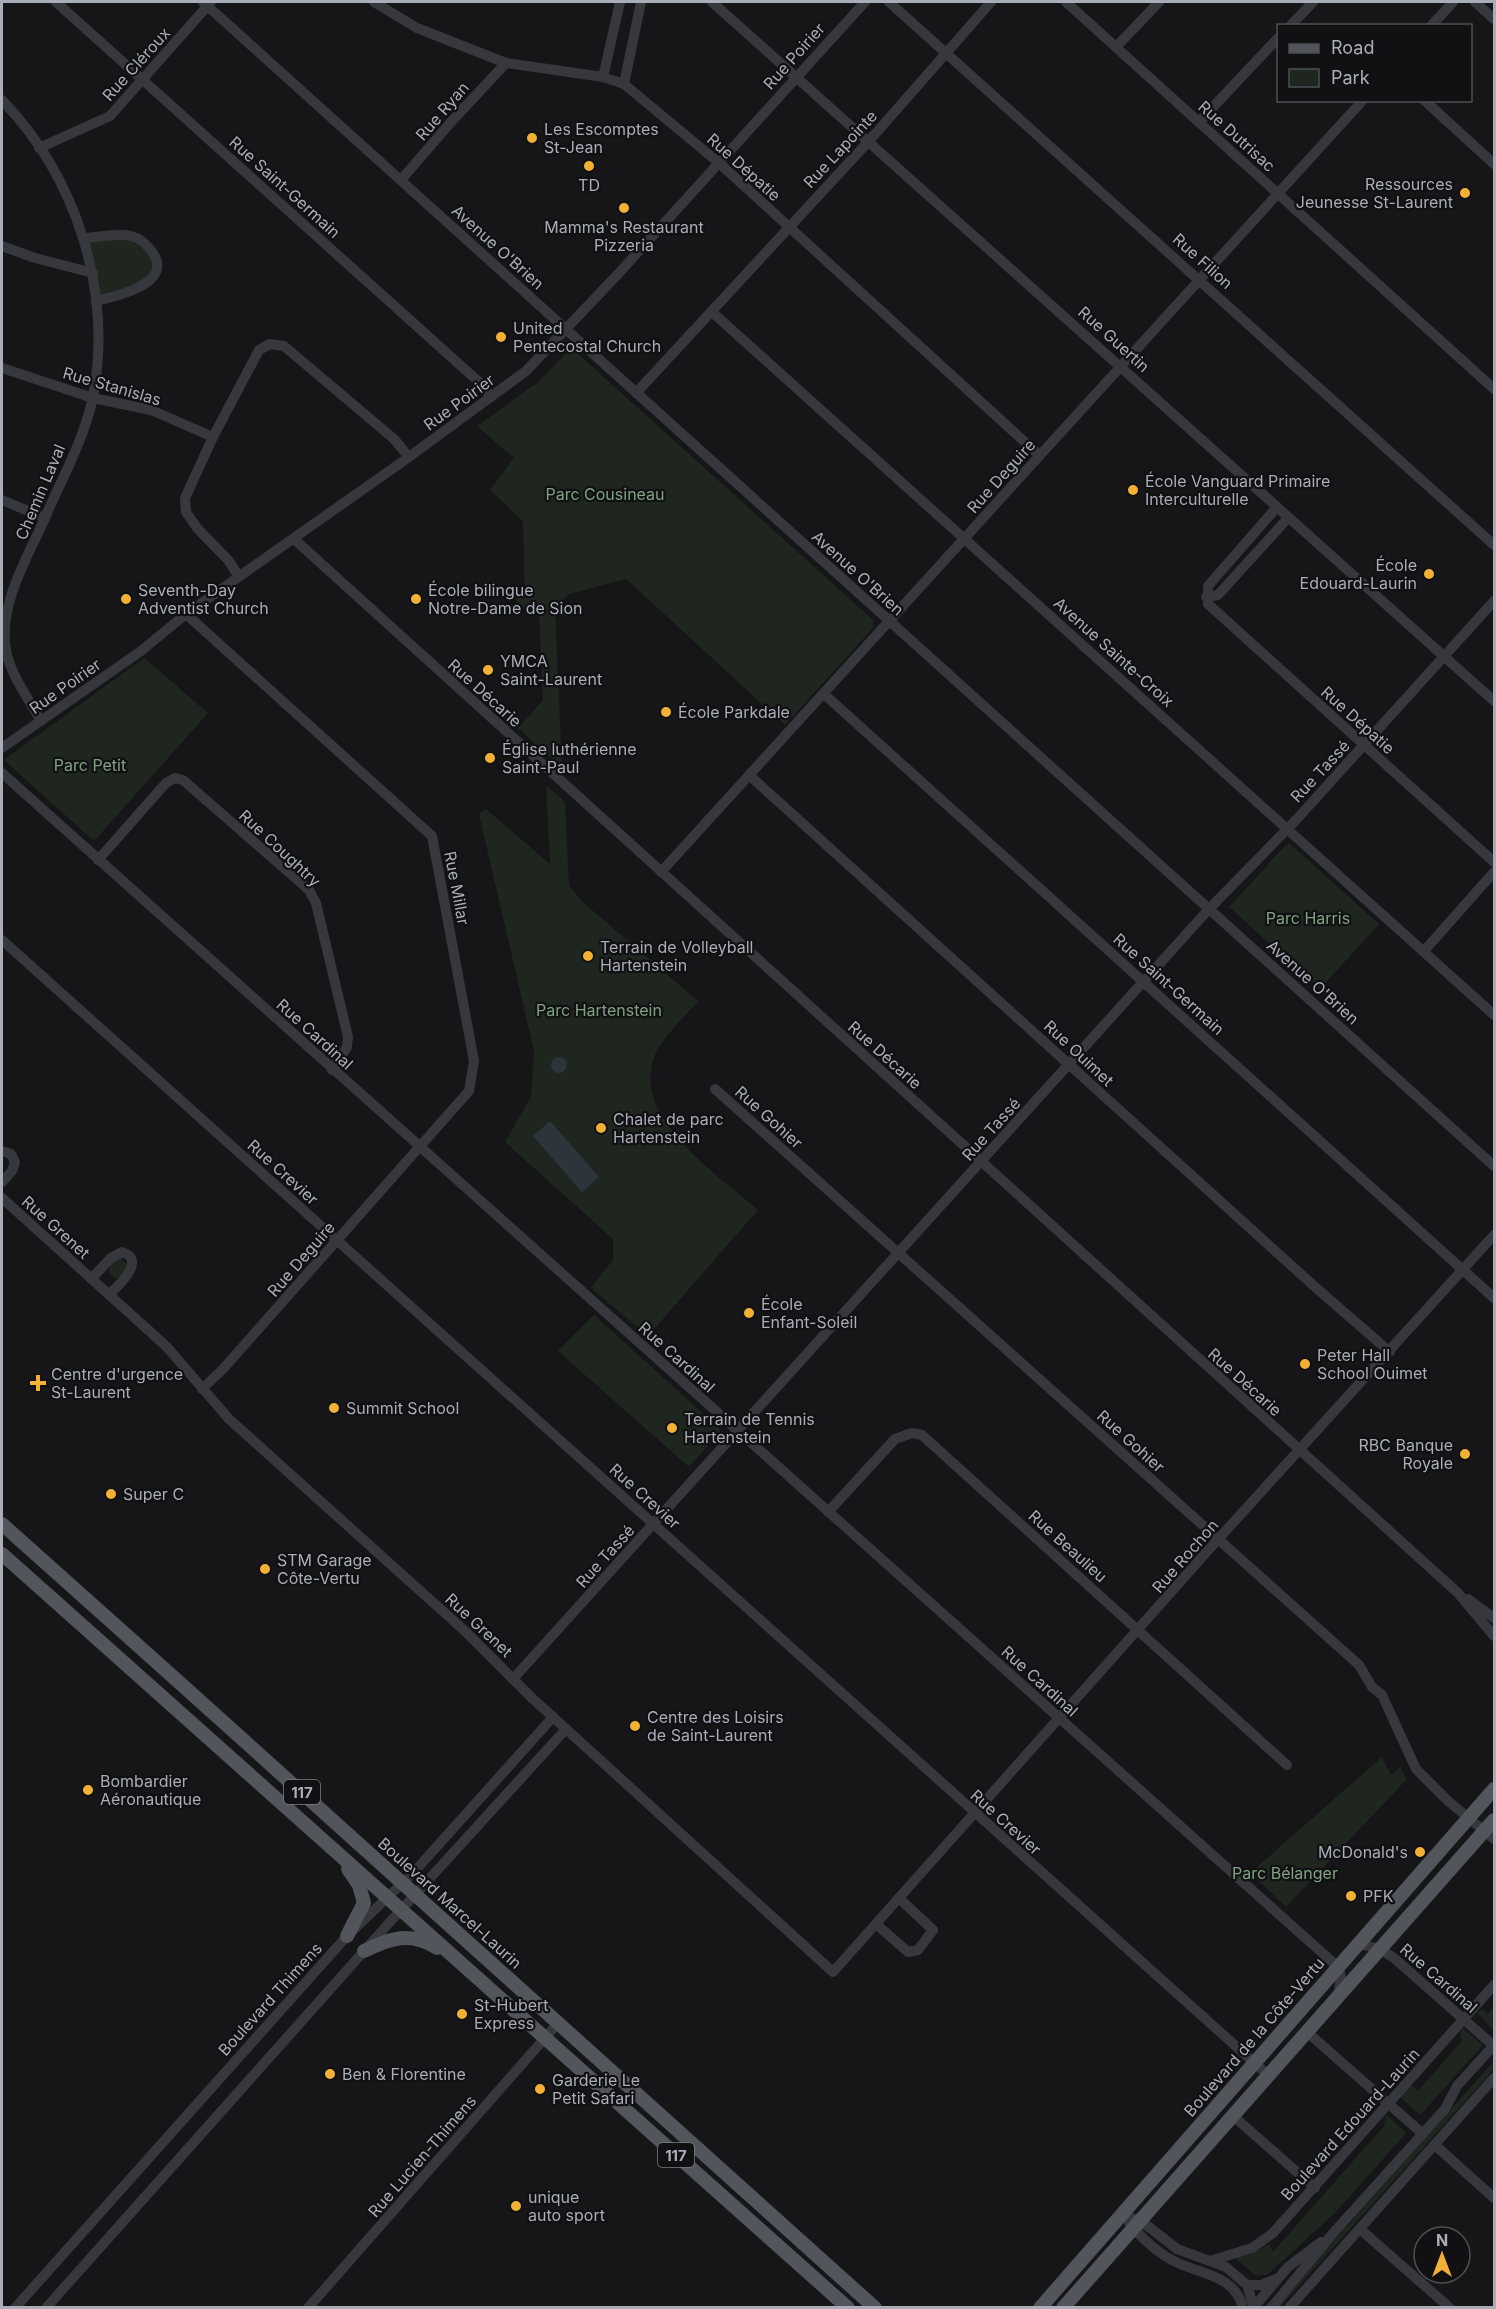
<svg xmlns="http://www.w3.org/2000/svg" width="1496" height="2309" font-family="Inter,sans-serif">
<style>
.green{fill:#1e261f}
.water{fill:#2c353c}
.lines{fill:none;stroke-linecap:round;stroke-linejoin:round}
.minor{stroke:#37383d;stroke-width:10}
.major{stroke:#53555c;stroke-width:14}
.poi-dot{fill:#f2b134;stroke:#111113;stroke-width:2}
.labels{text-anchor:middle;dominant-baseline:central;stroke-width:4.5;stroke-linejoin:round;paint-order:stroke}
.shield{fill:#111113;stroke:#7b7e86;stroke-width:1.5}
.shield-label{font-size:15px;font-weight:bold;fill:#a8adb8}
.street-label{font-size:16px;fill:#a8adb8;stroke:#111113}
.poi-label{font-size:16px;fill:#a8adb8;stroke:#111113;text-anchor:start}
.park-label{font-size:16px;fill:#7fa381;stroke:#111113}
</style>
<rect width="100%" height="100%" fill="#161618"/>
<g class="green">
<path d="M132 236 155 257 150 281 96 301 85 238Z"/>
<path d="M576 352 873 620V628L785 725 626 579 569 594 555 608 562 768 518 728 543 700 539 610 525 609 512 596 525 595 523 521 490 490 514 458 477 426 538 382 566 353Z"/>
<path d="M144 658 208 713 94 841 4 760Z"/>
<path d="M546 785 565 802 569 886 584 903 698 1001C684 1018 664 1035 655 1055 629 1117 719 1175 758 1210L648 1336 591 1288 613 1260V1239L505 1142 531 1097 534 1051 479 814 486 809 550 864Z"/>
<path d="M1290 844 1379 924 1320 989 1229 907 1285 846Z"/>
<path d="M121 1258 129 1266 119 1277 114 1278 109 1274C107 1266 114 1260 121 1258Z"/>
<path d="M594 1315 719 1428 720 1432 689 1467 558 1351Z"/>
<path d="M1382 1757 1391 1775 1400 1767 1407 1779 1286 1907 1250 1873Z"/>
<path d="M1494 2007V2031L1477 2013 1482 2009 1488 2014Z"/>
<path d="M1462 2028 1483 2045 1420 2115 1399 2096 1410 2084 1418 2091 1462 2041 1460 2033Z"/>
<path d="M1494 2061V2069L1280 2307 1274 2308Z"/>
<path d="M1386 2114 1406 2133 1336 2212 1267 2275H1255L1235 2258 1251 2254 1269 2244 1273 2252 1384 2126Z"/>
</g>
<g class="water">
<circle cx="559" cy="1065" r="8"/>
<path d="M550 1121 599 1177 582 1192 533 1136Z"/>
</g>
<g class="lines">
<g class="minor">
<path d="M56 2 479 382 491 397"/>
<path d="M203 2 1494 1166"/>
<path d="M374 2 417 28 506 63 603 77 624 84 719 163 1039 455"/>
<path d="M712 2 1494 701"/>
<path d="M889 2 1494 545"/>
<path d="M1066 2 1494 389"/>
<path d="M1475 2 1494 19"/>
<path d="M1290 26 1313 2"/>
<path d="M1431 26 1453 2"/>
<path d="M1116 47 1159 2"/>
<path d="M603 77 620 2"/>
<path d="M624 84 641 2"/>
<path d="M2 100C76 177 113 290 93 397 85 436 64 475 48 511 31 552 1 597 5 643 7 671 28 697 41 721"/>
<path d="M1424 100 1494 164"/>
<path d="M1199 122 1278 38"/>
<path d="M39 148 110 116 211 2"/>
<path d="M401 180 451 122 506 63"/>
<path d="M85 238C99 237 118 233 131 236 140 238 148 246 153 253 174 284 114 297 96 301"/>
<path d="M2 246 35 258 93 273"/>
<path d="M712 312 1494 1015"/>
<path d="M2 368 93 398 151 410 213 437"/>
<path d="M636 393 869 141 991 2"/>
<path d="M2 500 45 518"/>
<path d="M1277 507 1208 586V604L1494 862"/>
<path d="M294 539 1458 1593 1494 1636"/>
<path d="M239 577 229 561 197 528 186 512 185 498 213 437 259 350 270 344 284 346 394 439 409 457"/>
<path d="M1206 597 1218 595 1288 518"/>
<path d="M186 614 432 836 474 1061 469 1091 223 1369 202 1389"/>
<path d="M824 694 1494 1298"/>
<path d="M2 748 141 651 186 614 409 457 526 371 619 273 865 2"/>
<path d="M2 773 1338 1967 1341 1977 1338 1996"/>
<path d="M749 775 1314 1286 1390 1352"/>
<path d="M98 860 166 783 175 778 183 780 309 890 316 903 348 1037 347 1047 332 1070"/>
<path d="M661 872 1363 100"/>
<path d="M2 940 1268 2075"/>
<path d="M1424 951 1494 872"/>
<path d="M715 1089 1359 1665 1372 1687 1382 1695 1416 1769 1448 1801 1494 1839"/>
<path d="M2 1151 11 1154 15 1162 12 1171 2 1182"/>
<path d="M2 1198 167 1347 229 1419 466 1632 532 1698 833 1972 1212 1546 1494 1235"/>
<path d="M91 1279 111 1258 122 1252C147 1260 119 1285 109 1295"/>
<path d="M828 1512 895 1439 912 1433 922 1435 1287 1765"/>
<path d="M1468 1599 1494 1618"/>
<path d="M513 1679 1209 909 1296 820 1494 601"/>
<path d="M876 1924 908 1952 918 1950 933 1930 899 1898"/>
<path d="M1359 1944 1380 1949 1394 1958 1494 2046"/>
<path d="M1307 2032 1423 2134"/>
<path d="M1232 2115 1315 2188"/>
<path d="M1435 2145 1494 2198"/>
<path d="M1122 2213 1149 2227 1177 2249 1226 2267 1247 2285 1254 2308"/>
<path d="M1129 2223C1141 2237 1155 2251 1172 2260 1196 2274 1235 2273 1243 2308"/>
<path d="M1360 2229 1450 2308"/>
<path d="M1213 2260 1252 2248 1273 2233 1494 1985"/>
<path d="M1247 2285H1261L1276 2279"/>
<path d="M15 2308 347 1936 414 1872 553 1717"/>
<path d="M46 2308 390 1922 566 1729"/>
<path d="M308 2308 558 2023"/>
<path d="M1253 2308 1288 2267 1321 2242"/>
<path d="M1271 2308 1335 2231 1445 2109 1457 2086 1494 2045"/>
<path d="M1289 2308 1494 2078"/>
</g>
<g class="major">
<path d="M2 1524C294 1784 583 2047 875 2308"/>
<path d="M2 1554 848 2308"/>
<path d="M347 1936 364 1903 359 1885 348 1869"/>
<path d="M364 1951C390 1938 411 1931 437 1948"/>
<path d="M1040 2308 1494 1789"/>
<path d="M1063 2308 1494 1820"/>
</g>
</g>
<g class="poi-dot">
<circle cx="532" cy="138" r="6"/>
<circle cx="589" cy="166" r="6"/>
<circle cx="1465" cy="193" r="6"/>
<circle cx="624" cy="208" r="6"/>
<circle cx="501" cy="337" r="6"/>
<circle cx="1133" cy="490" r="6"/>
<circle cx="1429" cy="574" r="6"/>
<circle cx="126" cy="599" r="6"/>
<circle cx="416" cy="599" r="6"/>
<circle cx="488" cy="670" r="6"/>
<circle cx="666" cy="712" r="6"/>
<circle cx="490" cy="758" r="6"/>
<circle cx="588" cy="956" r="6"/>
<circle cx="601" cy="1128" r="6"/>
<circle cx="749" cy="1313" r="6"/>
<circle cx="1305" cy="1364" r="6"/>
<path d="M35 1374h6v6h6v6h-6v6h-6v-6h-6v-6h6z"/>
<circle cx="334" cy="1408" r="6"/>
<circle cx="672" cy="1428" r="6"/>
<circle cx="1465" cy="1454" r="6"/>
<circle cx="111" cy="1494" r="6"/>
<circle cx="265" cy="1569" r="6"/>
<circle cx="635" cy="1726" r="6"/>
<circle cx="88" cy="1790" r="6"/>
<circle cx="1420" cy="1852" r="6"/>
<circle cx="1351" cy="1896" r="6"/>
<circle cx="462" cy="2014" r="6"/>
<circle cx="330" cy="2074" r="6"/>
<circle cx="540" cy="2089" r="6"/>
<circle cx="516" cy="2206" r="6"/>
</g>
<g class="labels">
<g class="shield">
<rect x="284" y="1780" width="36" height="24" rx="4.5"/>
<rect x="658" y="2143" width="36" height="24" rx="4.5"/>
</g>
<g class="shield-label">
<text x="302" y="1792">117</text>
<text x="676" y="2155">117</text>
</g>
<g class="street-label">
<text transform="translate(794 56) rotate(-48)">Rue Poirier</text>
<text transform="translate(136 64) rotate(-48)">Rue Cléroux</text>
<text transform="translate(442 111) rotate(-49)">Rue Ryan</text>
<text transform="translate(1237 136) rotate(42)">Rue Dutrisac</text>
<text transform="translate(840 149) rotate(-47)">Rue Lapointe</text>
<text transform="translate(744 167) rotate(42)">Rue Dépatie</text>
<text transform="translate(285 187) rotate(42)">Rue Saint-Germain</text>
<text transform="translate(498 247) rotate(42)">Avenue O'Brien</text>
<text transform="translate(1203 261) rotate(42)">Rue Filion</text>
<text transform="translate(1114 339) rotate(42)">Rue Guertin</text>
<text transform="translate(112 386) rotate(16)">Rue Stanislas</text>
<text transform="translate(459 402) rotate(-36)">Rue Poirier</text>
<text transform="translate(1001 476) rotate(-48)">Rue Deguire</text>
<text transform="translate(40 492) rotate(-67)">Chemin Laval</text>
<text transform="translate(858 573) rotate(42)">Avenue O'Brien</text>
<text transform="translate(1114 652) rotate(42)">Avenue Sainte-Croix</text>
<text transform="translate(65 686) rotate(-35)">Rue Poirier</text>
<text transform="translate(485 693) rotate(42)">Rue Décarie</text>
<text transform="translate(1358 720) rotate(42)">Rue Dépatie</text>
<text transform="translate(1320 771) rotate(-47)">Rue Tassé</text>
<text transform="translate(280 848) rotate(43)">Rue Coughtry</text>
<text transform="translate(457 888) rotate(79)">Rue Millar</text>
<text transform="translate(1313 982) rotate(42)">Avenue O'Brien</text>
<text transform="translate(1169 984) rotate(42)">Rue Saint-Germain</text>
<text transform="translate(315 1034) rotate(42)">Rue Cardinal</text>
<text transform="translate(1079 1053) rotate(43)">Rue Ouimet</text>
<text transform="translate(885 1055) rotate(42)">Rue Décarie</text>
<text transform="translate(769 1117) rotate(42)">Rue Gohier</text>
<text transform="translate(991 1129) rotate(-48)">Rue Tassé</text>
<text transform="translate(283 1172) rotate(42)">Rue Crevier</text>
<text transform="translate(56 1227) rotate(42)">Rue Grenet</text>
<text transform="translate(301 1259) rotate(-49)">Rue Deguire</text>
<text transform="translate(677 1357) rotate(42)">Rue Cardinal</text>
<text transform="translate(1245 1382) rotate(42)">Rue Décarie</text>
<text transform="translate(1131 1441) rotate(42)">Rue Gohier</text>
<text transform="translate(645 1496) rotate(42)">Rue Crevier</text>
<text transform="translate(1068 1546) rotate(42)">Rue Beaulieu</text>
<text transform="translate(605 1556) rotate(-48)">Rue Tassé</text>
<text transform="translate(1185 1556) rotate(-49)">Rue Rochon</text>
<text transform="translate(479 1625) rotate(43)">Rue Grenet</text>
<text transform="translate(1040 1681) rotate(42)">Rue Cardinal</text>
<text transform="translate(1006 1822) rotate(42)">Rue Crevier</text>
<text transform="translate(450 1903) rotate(42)">Boulevard Marcel-Laurin</text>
<text transform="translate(1439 1978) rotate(41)">Rue Cardinal</text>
<text transform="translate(270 1999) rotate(-48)">Boulevard Thimens</text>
<text transform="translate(1254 2037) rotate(-49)">Boulevard de la Côte-Vertu</text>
<text transform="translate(1350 2124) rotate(-48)">Boulevard Edouard-Laurin</text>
<text transform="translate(422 2156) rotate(-49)">Rue Lucien-Thimens</text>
</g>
<g class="poi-label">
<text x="544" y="129">Les Escomptes<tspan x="544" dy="18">St-Jean</tspan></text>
<text x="1453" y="184" text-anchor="end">Ressources<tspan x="1453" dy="18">Jeunesse St-Laurent</tspan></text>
<text x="589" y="185" text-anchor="middle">TD</text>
<text x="624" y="227" text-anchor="middle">Mamma's Restaurant<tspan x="624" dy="18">Pizzeria</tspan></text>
<text x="513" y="328">United<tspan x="513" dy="18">Pentecostal Church</tspan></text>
<text x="1145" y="481">École Vanguard Primaire<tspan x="1145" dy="18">Interculturelle</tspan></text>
<text x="1417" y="565" text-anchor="end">École<tspan x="1417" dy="18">Edouard-Laurin</tspan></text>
<text x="138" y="590">Seventh-Day<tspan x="138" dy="18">Adventist Church</tspan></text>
<text x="428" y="590">École bilingue<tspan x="428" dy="18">Notre-Dame de Sion</tspan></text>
<text x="500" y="661">YMCA<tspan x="500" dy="18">Saint-Laurent</tspan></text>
<text x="678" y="712">École Parkdale</text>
<text x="502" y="749">Église luthérienne<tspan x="502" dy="18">Saint-Paul</tspan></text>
<text x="600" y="947">Terrain de Volleyball<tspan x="600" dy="18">Hartenstein</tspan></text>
<text x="613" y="1119">Chalet de parc<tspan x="613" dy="18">Hartenstein</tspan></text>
<text x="761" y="1304">École<tspan x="761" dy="18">Enfant-Soleil</tspan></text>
<text x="1317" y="1355">Peter Hall<tspan x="1317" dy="18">School Ouimet</tspan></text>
<text x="51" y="1374">Centre d'urgence<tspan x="51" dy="18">St-Laurent</tspan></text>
<text x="346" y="1408">Summit School</text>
<text x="684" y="1419">Terrain de Tennis<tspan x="684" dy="18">Hartenstein</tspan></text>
<text x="1453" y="1445" text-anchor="end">RBC Banque<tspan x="1453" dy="18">Royale</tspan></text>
<text x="123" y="1494">Super C</text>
<text x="277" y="1560">STM Garage<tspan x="277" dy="18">Côte-Vertu</tspan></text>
<text x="647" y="1717">Centre des Loisirs<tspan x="647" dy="18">de Saint-Laurent</tspan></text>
<text x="100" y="1781">Bombardier<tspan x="100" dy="18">Aéronautique</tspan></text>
<text x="1408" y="1852" text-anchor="end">McDonald's</text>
<text x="1363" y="1896">PFK</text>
<text x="474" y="2005">St-Hubert<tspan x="474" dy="18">Express</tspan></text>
<text x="342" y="2074">Ben &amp; Florentine</text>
<text x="552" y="2080">Garderie Le<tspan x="552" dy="18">Petit Safari</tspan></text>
<text x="528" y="2197">unique<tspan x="528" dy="18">auto sport</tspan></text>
</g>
<g class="park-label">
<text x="605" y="494">Parc Cousineau</text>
<text x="90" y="765">Parc Petit</text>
<text x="1308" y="918">Parc Harris</text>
<text x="599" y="1010">Parc Hartenstein</text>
<text x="1285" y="1873">Parc Bélanger</text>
</g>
</g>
<rect width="1496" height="2309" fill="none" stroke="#a8adb8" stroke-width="6"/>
<rect x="1277" y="24" width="195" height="78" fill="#111113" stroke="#4d4f55" stroke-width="1.5"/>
<rect x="1289" y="44" width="30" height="9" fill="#53555c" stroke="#4d4f55" stroke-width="1.5"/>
<text x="1331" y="54" font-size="18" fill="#a8adb8">Road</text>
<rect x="1289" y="69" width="30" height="18" fill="#1e261f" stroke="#4d4f55" stroke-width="1.5"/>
<text x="1331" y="84" font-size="18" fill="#a8adb8">Park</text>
<g transform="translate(1442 2255)"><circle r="28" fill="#111113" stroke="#4d4f55" stroke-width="1.5"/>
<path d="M0-4.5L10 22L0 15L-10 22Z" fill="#f2b134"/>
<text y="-9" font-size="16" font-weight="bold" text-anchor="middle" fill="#a8adb8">N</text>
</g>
</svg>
